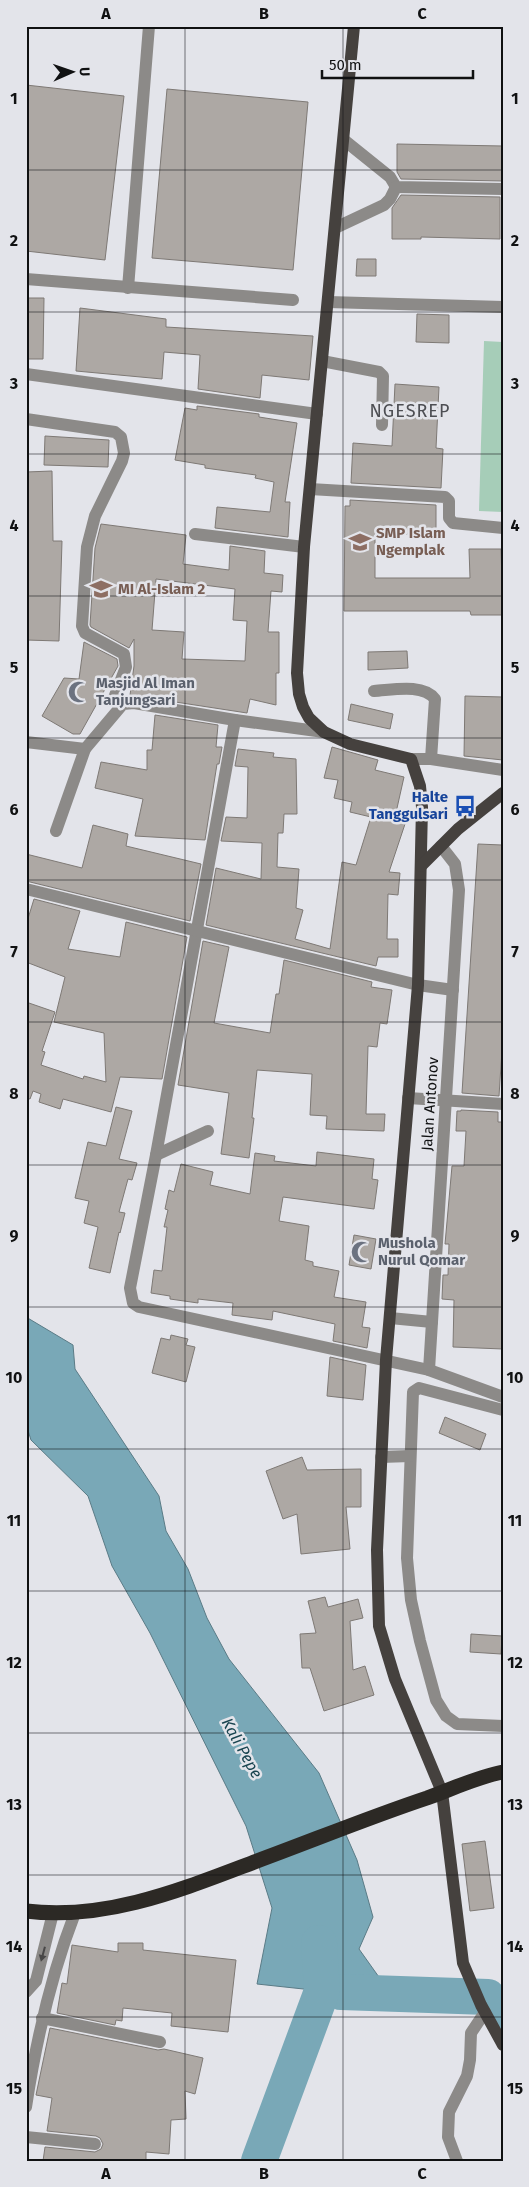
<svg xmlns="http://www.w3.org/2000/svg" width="529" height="2187" font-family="'Fira Sans',sans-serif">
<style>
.green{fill:#a6cdb8}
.water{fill:#79a8b7;stroke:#5a7b86}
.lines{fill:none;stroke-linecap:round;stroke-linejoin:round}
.river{stroke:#79a8b7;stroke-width:36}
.building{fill:#ada8a4;stroke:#7e7975;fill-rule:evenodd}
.minor{stroke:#8c8a88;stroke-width:12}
.major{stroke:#45413e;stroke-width:12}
.highway{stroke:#2c2925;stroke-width:15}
.oneway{fill:#484747}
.grid{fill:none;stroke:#101112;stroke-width:1;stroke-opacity:0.55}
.labels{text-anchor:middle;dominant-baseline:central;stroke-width:5;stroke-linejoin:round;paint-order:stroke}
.education-label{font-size:15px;font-weight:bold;fill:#785e54;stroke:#e3e4ea;text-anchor:start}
.worship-label{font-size:15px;font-weight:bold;fill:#5b616d;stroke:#e3e4ea;text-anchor:start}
.transit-label{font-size:15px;font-weight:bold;fill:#164399;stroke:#e3e4ea;text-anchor:end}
.street-label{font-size:15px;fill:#101112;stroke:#e3e4ea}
.water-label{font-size:16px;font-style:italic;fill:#194450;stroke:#e3e4ea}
.quarter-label{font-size:18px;letter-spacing:1px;fill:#4d4e53;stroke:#e3e4ea}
.neatline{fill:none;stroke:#101112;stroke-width:2}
.grid-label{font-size:16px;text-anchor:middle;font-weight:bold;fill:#101112}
</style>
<rect width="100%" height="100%" fill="#e3e4ea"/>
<path class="green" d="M484 341 503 342V512L479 511Z"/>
<path class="water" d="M26 1317 73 1345 75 1369 159 1496 166 1531 188 1569 207 1618 229 1659 319 1773 357 1860 373 1917 359 1949 391 1994 390 2002 322 1991 257 1984 272 1908 246 1826 150 1633 112 1566 88 1496 31 1440 26 1424Z"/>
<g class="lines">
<g class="river">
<path d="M341 1992 488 1997 503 2013"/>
<path d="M259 2161 322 1991 319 1943"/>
</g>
</g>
<g class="building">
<path d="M26 85 124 96 105 260 26 251Z"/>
<path d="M167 89 308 102 293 270 152 258Z"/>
<path d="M397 144 503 146V181L401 179 397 172Z"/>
<path d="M401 195 500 197V239L421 237V239H392V208Z"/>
<path d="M357 259H376V276H356Z"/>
<path d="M26 298H44L43 359H26Z"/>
<path d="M80 308 166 319V327L313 336 309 380 262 375 260 398 198 389 200 355 164 352 162 379 76 371Z"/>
<path d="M417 314 449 315V343L416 342Z"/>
<path d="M395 384 439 387 436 448 443 449 441 488 351 483 353 443 392 446Z"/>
<path d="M197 406 259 414V417L297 423 285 502H290L288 537 215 528 217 507 270 512 274 482 255 478 256 475 205 468V465L175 460 185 408 197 410Z"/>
<path d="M45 436 109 440 108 467 44 465Z"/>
<path d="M52 471 53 541H62L59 641 26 640V472Z"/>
<path d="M350 500 436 505V534H375V578H470L469 549H501L503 615H471L470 611H344L345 506H350Z"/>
<path d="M101 524 186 535 183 564 229 570 230 546 265 551 264 573 283 575 282 592 271 591 268 632H279V673H276V705L250 699 247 713 130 695 134 666V639L129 648 91 627 90 625 95 548ZM156 579 235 589 233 620 247 621 245 661 182 659 184 632 152 630Z"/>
<path d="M84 642 117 659 118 666 80 734H73L42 716 64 678 79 679Z"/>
<path d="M407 651 408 668 368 670V652Z"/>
<path d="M465 696 503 697V760L464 756Z"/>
<path d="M351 704 393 714 390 729 348 720Z"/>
<path d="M155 715 218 725 216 747H222L219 764H217L205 840 135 836 143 799 95 788 101 762 147 770V750H152Z"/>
<path d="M332 747 378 760 375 770 404 777 395 817 406 821 389 872 400 873 398 895 388 894 387 939H398V957H378L376 966 206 925 216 868 261 879 262 843 221 841 226 817 247 818 248 767 235 766 238 749 274 753 273 757 296 759 297 814H284L283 833H278L277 867 299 869 296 908 303 910 295 939 330 949 342 862 356 865 371 817 350 812 352 802 334 798 338 780 324 778Z"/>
<path d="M93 825 128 834 126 846 201 864 190 921 26 881V854L82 868Z"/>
<path d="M478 844 502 845 503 1035 499 1096 462 1093Z"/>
<path d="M34 899 80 911 68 949 120 957 126 922 187 937 162 1079 120 1077 111 1112 63 1099 60 1109 39 1102 41 1094 33 1091 30 1099 26 1098V1002L55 1012 42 1051 45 1052 41 1065 83 1079 84 1076 106 1082 104 1033 54 1022 65 977 26 962V925Z"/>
<path d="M203 941 229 947 214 1023 270 1033 276 994H279L284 960 372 982 371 987 392 990 387 1024 380 1023 377 1047 368 1046 366 1114H385L384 1131 326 1129 327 1116 310 1115 312 1074 257 1070 252 1118H254L249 1158 221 1154 229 1093 178 1085Z"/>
<path d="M116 1107 132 1111 119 1159 137 1163 132 1180 128 1179 119 1212 125 1213 120 1233 119 1232 110 1273 89 1268 98 1227 84 1223 89 1201 75 1198 88 1142 106 1146Z"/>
<path d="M461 1110 498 1112V1122H503V1349L453 1347 454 1300 442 1299 443 1275H448L449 1244H445L452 1166H464L466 1131H456L457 1111H461Z"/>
<path d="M317 1152 374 1159 372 1179 378 1180 374 1209 283 1197 279 1221 309 1226 305 1260 313 1262V1266L339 1271 334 1297 366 1302 362 1327 370 1328 367 1348 333 1341 335 1324 273 1311 272 1320 232 1315 233 1303 198 1299V1303L170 1299V1296L151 1293 154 1270 162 1271 167 1227H164L168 1210 165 1209 169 1190 174 1192 181 1164 213 1172 210 1185 250 1194 255 1153 275 1156 274 1161 316 1166Z"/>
<path d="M354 1235 376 1239 371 1269 349 1265Z"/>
<path d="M171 1335 188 1339 186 1345 195 1347 186 1382 152 1373 161 1338 170 1340Z"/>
<path d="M330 1357 366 1365 363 1400 327 1396Z"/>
<path d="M445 1417 486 1434 480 1450 439 1433Z"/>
<path d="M302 1457 307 1470 361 1469V1507H346L350 1549 301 1554 297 1514 283 1519 266 1471Z"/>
<path d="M325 1597 328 1607 358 1599 363 1618 350 1621 353 1670 365 1666 374 1695 324 1711 310 1668H302L300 1634 316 1633 308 1601Z"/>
<path d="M471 1634 502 1636 501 1654 470 1652Z"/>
<path d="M485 1841 494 1908 470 1911 462 1844Z"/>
<path d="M118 1943H143V1950L236 1960 228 2032 171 2026 172 2013 123 2008 122 2021 116 2020 115 2025 57 2013 62 1983 67 1984 72 1945 118 1952Z"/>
<path d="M50 2028 158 2050 164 2049 203 2058 195 2094 185 2091 186 2119 171 2120 169 2154 146 2152V2161H43L45 2147 95 2152 101 2149 103 2144 100 2138 96 2136 47 2131 52 2098 36 2095Z"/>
</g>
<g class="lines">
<g class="minor">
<path d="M344 140 390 177 396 187 503 189"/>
<path d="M335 228 384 205 390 199 396 187"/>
<path d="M26 279 293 300"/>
<path d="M128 288 149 26"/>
<path d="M328 302 503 307"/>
<path d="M322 361 379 372 383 376 382 425"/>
<path d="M26 374 317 414"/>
<path d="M26 419 115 432 121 437 124 453 122 461 95 516 87 547 82 626 85 633 124 654 126 667 114 698 119 707"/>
<path d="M310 489 445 497 449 501V518L453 523 503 528"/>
<path d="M195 534 304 547"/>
<path d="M374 691C392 690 423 683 435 699L431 759"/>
<path d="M235 720 156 1155 130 1288 133 1303 139 1307 429 1370 503 1397"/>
<path d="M26 742 85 749"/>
<path d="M411 759H431L503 770"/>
<path d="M56 831 85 749 123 704 134 703 235 720 324 732"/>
<path d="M26 889 418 985 453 990"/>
<path d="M408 1098 503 1104"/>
<path d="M156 1155 208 1131"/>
<path d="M390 1318 432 1322"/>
<path d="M429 1370 459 890 455 864 441 846"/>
<path d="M503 1410 419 1388 413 1392 407 1558 411 1600 420 1641 436 1700 446 1716 457 1724 503 1726"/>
<path d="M381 1457 410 1456"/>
<path d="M26 1992 36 1981 53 1913"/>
<path d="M42 2018 160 2042"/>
<path d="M26 2107C36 2041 51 1975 75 1913"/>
<path d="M26 2137 95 2144"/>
<path d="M457 2161 448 2137 449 2112 467 2076 470 2060 471 2033 485 2012"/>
</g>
<g class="major">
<path d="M354 26 304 547 297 673 299 694 303 707 309 718 324 732 350 744 411 759 420 786 422 807 418 985 386 1360 377 1550 379 1626 395 1679 442 1792 463 1963 481 2005 503 2045"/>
<path d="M421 866 458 829 503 793"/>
</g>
<path class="highway" d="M26 1911C107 1921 183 1889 257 1861 314 1840 370 1817 427 1798 452 1789 477 1777 503 1772"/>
</g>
<defs><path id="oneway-solid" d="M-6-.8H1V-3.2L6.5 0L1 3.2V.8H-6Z" transform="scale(1.25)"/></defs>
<use class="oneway" href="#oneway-solid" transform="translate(43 1954) rotate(105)"/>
<path class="grid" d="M185 26V2161M343 26V2161M26 170H503M26 312H503M26 454H503M26 596H503M26 738H503M26 880H503M26 1022H503M26 1165H503M26 1307H503M26 1449H503M26 1591H503M26 1733H503M26 1875H503M26 2017H503"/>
<defs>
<g id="school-bare" transform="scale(1.725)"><path d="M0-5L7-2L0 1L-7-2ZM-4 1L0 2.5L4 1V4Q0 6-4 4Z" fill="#8d6e63" stroke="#e3e4ea" stroke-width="2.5" paint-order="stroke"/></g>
<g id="mosque-bare" transform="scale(1.725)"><path d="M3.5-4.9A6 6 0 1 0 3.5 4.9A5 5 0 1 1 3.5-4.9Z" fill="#6b7280" stroke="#e3e4ea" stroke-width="2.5" paint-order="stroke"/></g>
<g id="bus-bare" transform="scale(1.725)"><path d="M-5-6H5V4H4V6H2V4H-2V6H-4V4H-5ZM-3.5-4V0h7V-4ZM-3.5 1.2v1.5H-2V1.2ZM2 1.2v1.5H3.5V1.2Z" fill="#1a4fb4" stroke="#e3e4ea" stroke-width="2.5" paint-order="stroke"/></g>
</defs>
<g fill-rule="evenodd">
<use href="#school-bare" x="360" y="542"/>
<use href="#school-bare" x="101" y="589"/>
<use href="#mosque-bare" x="79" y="692"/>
<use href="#bus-bare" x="465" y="806"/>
<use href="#mosque-bare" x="362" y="1252"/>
</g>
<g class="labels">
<g class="education-label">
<text x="376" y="533">SMP Islam<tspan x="376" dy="17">Ngemplak</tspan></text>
<text x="118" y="589">MI Al-Islam 2</text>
</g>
<g class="worship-label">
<text x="96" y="683">Masjid Al Iman<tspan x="96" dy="17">Tanjungsari</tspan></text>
<text x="378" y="1243">Mushola<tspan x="378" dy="17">Nurul Qomar</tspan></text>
</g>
<g class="transit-label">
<text x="448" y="797">Halte<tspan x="448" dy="17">Tanggulsari</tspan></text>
</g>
<g class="street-label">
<text transform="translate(430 1104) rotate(-86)">Jalan Antonov</text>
</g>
<g class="water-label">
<text transform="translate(242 1748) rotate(61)">Kali Pepe</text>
</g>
<g class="quarter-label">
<text x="410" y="411">NGESREP</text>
</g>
</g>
<rect width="529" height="2187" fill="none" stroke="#e3e4ea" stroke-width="55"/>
<g transform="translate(72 72) rotate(88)" stroke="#e3e4ea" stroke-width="4" paint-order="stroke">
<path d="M0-4L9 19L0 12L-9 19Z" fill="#101112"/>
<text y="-8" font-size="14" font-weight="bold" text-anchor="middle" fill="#101112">U</text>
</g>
<path d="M322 70v8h151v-8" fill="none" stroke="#101112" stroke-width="2.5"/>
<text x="329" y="70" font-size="15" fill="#101112" stroke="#e3e4ea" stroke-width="4" paint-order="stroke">50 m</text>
<rect x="28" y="28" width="474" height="2132" class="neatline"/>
<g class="grid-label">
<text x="106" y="19">A</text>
<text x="264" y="19">B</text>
<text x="422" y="19">C</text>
<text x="14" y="104">1</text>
<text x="515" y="104">1</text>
<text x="14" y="246">2</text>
<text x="515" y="246">2</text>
<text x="14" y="389">3</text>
<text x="515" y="389">3</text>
<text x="14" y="531">4</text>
<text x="515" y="531">4</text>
<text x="14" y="673">5</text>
<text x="515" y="673">5</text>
<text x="14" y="815">6</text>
<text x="515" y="815">6</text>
<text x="14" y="957">7</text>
<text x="515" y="957">7</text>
<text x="14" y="1099">8</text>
<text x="515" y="1099">8</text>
<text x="14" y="1241">9</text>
<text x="515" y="1241">9</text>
<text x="14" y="1383">10</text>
<text x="515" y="1383">10</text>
<text x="14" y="1526">11</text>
<text x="515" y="1526">11</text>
<text x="14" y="1668">12</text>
<text x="515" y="1668">12</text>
<text x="14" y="1810">13</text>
<text x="515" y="1810">13</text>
<text x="14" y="1952">14</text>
<text x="515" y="1952">14</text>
<text x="14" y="2094">15</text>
<text x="515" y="2094">15</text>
<text x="106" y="2179">A</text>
<text x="264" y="2179">B</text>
<text x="422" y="2179">C</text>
</g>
</svg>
